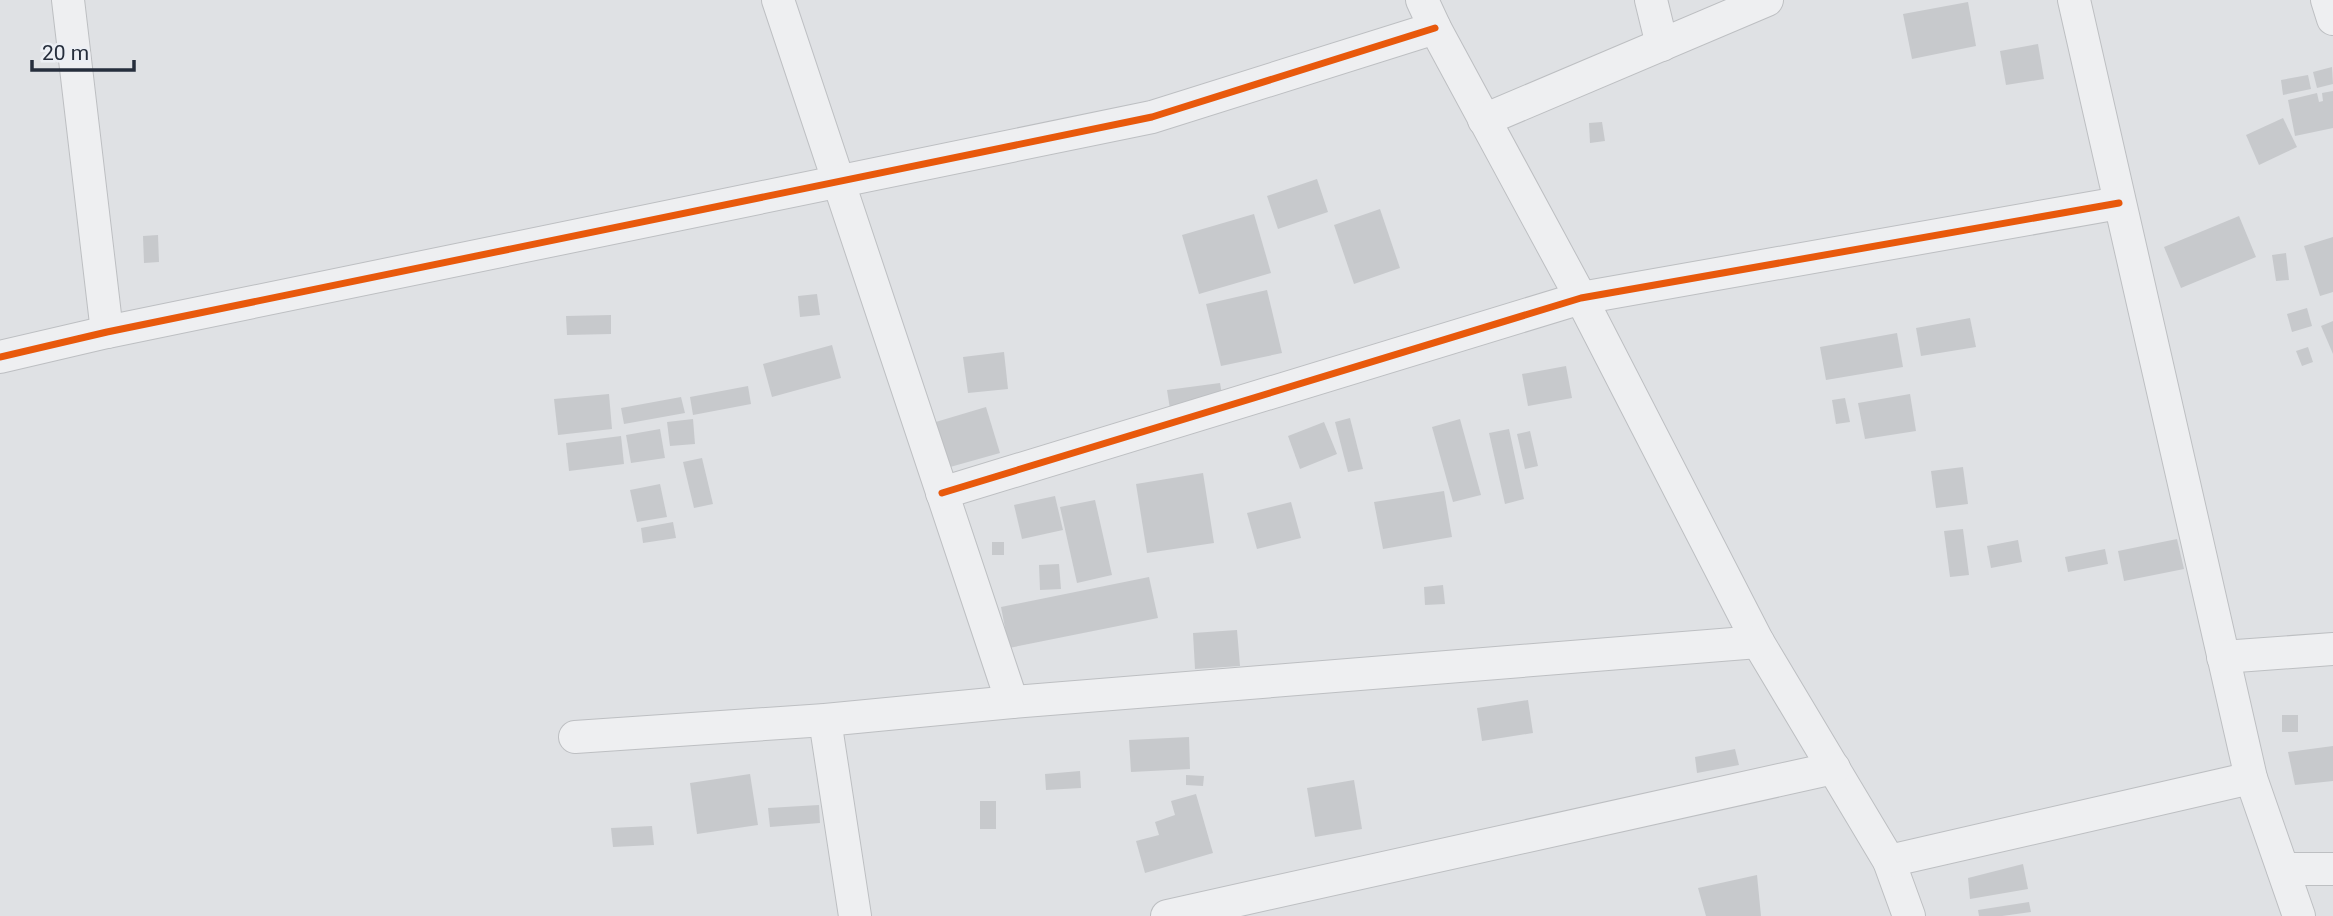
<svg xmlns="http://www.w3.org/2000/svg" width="2333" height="916" font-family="Roboto,sans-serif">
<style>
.building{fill:#c7c9cc}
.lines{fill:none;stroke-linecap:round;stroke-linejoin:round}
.minor-casing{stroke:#bdbfc2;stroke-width:34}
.minor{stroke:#eeeff1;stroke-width:32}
.cycleway-casing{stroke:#eceff4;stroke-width:11}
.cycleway{stroke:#e8590c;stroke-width:7}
</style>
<rect width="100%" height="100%" fill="#dfe1e4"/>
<g class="building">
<path d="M1968 2 1976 46 1912 59 1903 14Z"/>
<path d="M2038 44 2044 79 2006 85 2000 51Z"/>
<path d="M2332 67 2333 84 2317 88 2313 72Z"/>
<path d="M2308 75 2311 89 2283 95 2281 80Z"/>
<path d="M2333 91V128L2295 136 2288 100 2317 93 2319 102 2323 101 2322 93Z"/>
<path d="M2283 118 2297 147 2259 165 2246 135Z"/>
<path d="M1602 122 1605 141 1590 143 1589 123Z"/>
<path d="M1317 179 1328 212 1278 229 1267 196Z"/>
<path d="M1380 209 1400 268 1354 284 1334 225Z"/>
<path d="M1254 214 1271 273 1199 294 1182 235Z"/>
<path d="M2239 216 2256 257 2181 288 2164 247Z"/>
<path d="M158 235 159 262 144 263 143 236Z"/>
<path d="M2333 237V292L2320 296 2304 246Z"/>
<path d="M2286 253 2289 280 2276 281 2272 255Z"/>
<path d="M1267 290 1282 353 1221 366 1206 304Z"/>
<path d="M817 294 820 315 800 317 798 296Z"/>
<path d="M2307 308 2312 326 2292 332 2287 314Z"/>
<path d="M611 315V334L567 335 566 316Z"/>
<path d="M1970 318 1976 347 1921 356 1916 328Z"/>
<path d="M2333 321V354L2321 326Z"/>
<path d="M1897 333 1903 367 1826 380 1820 347Z"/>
<path d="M832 345 841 378 772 397 763 364Z"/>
<path d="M2308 347 2313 362 2302 366 2296 351Z"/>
<path d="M1004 352 1008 389 968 393 963 357Z"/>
<path d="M1566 366 1572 398 1528 406 1522 374Z"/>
<path d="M1220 383 1223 401 1170 409 1167 390Z"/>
<path d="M748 386 751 404 693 415 690 397Z"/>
<path d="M609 394 612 429 558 435 554 399Z"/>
<path d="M1910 394 1916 431 1865 439 1858 403Z"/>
<path d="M681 397 685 413 624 424 621 408Z"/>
<path d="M1845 398 1850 422 1836 424 1832 400Z"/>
<path d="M986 407 1000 453 943 469 929 424Z"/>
<path d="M1350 418 1363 469 1348 472 1335 422Z"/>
<path d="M693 419 695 444 670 446 667 422Z"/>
<path d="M1460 419 1481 495 1453 502 1432 427Z"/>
<path d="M1324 422 1337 454 1300 469 1288 436Z"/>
<path d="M660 429 665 458 631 463 626 435Z"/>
<path d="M1509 429 1524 499 1505 504 1489 433Z"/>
<path d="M1530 431 1538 466 1525 469 1517 434Z"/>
<path d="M621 436 624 464 569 471 566 443Z"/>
<path d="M702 458 713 504 694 508 683 462Z"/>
<path d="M1963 467 1968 504 1936 508 1931 471Z"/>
<path d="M1203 473 1214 543 1147 553 1136 484Z"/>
<path d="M660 484 667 517 637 522 630 490Z"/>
<path d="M1444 491 1452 537 1383 549 1374 502Z"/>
<path d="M1055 496 1063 530 1022 539 1014 505Z"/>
<path d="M1095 500 1112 575 1077 583 1060 507Z"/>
<path d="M1291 502 1301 538 1257 549 1247 513Z"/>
<path d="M673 522 676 538 643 543 641 528Z"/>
<path d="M1963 529 1969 575 1950 577 1944 531Z"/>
<path d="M2177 539 2184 569 2124 581 2118 551Z"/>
<path d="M2018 540 2022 562 1991 568 1987 546Z"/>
<rect x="992" y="542" width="12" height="13"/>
<path d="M2105 549 2108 564 2068 572 2065 557Z"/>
<path d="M1059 564 1061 589 1040 590 1039 565Z"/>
<path d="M1149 577 1158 618 1009 648 1001 607Z"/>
<path d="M1443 585 1445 604 1425 605 1424 587Z"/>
<path d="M1237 630 1240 666 1195 669 1193 633Z"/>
<path d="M1528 700 1533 733 1482 741 1477 708Z"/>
<rect x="2282" y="715" width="16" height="17"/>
<path d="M1189 737 1190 769 1131 772 1129 740Z"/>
<path d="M2333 746V781L2295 785 2288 752Z"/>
<path d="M1735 749 1739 765 1697 773 1695 757Z"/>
<path d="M1080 771 1081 788 1046 790 1045 774Z"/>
<path d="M750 774 758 825 697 834 690 783Z"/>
<path d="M1186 775 1204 776 1203 786 1186 785Z"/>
<path d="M1354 780 1362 829 1315 837 1307 788Z"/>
<path d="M1196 794 1213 853 1145 873 1136 841 1159 835 1155 822 1175 815 1171 801Z"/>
<rect x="980" y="801" width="16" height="28"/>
<path d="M819 805 820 823 770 827 768 808Z"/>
<path d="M652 826 654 845 613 847 611 828Z"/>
<path d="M2023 864 2028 889 1970 899 1968 878Z"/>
<path d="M1757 875 1761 916H1706L1698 888Z"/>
<path d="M2029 902 2031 912 2002 916H1979L1978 910Z"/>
</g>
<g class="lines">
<g class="minor-casing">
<g id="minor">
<path d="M68 0 107 332"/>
<path d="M778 0 1012 702"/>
<path d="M1422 0 1435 28 1581 298 1758 642 1889 861 1909 916"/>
<path d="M1651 0 1662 45"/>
<path d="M2074 0 2251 778 2299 916"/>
<path d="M2327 0 2333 19"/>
<path d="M1484 120 1767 0"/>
<path d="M0 357 107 332 1152 117 1435 28"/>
<path d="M942 493 1581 298 2119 203"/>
<path d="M2223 657 2333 649"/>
<path d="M825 720 855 916"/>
<path d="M575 737 825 720 1012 702 1758 642"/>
<path d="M1889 861 2251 778"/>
<path d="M2283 869H2333"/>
<path d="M1167 916 1834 768"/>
</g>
</g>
<use href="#minor" class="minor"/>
<g class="cycleway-casing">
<g id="cycleway">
<path d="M0 357 107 332 1152 117 1435 28"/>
<path d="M942 493 1581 298 2119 203"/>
</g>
</g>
<use href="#cycleway" class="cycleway"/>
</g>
<path d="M32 60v10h102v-10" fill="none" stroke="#262e3c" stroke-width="3.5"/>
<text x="42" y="60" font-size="21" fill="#262e3c" stroke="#eceff4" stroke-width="5" paint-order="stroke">20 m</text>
</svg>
